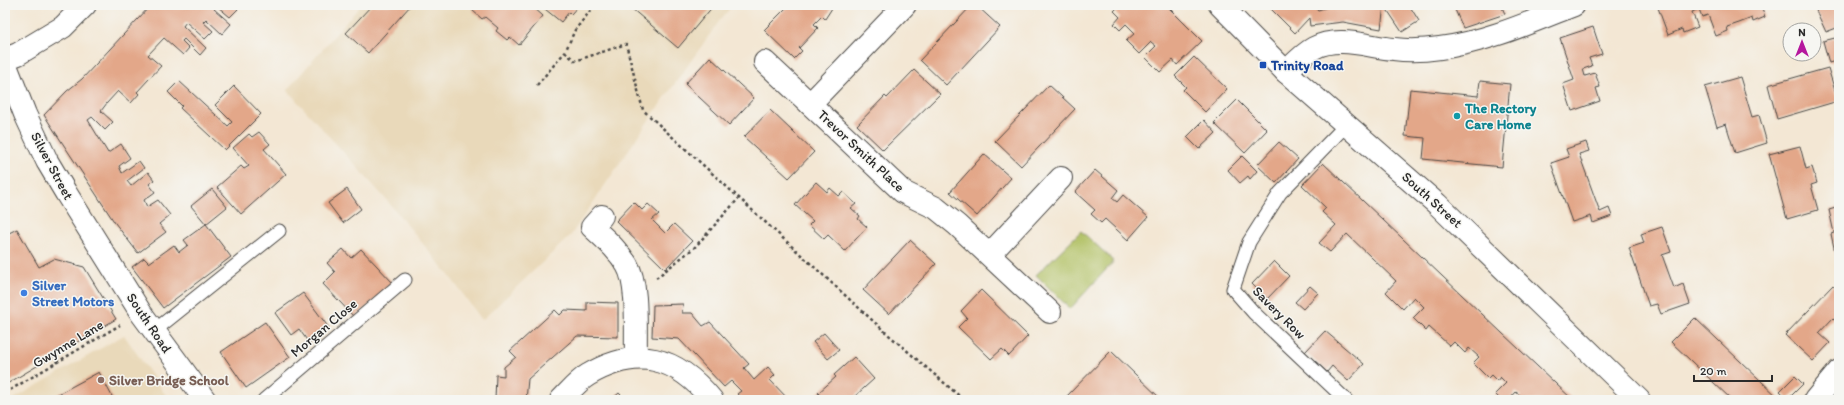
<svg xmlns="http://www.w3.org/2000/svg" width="1844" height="405" font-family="Itim,sans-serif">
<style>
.built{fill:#e9d9ba}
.green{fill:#b0c062;stroke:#6e7646}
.building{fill:#e3a789}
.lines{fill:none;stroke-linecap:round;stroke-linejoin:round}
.lane-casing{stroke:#494744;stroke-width:15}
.street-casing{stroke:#494744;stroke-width:24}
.secondary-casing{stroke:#494744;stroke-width:24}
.path{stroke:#494744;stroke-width:2.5;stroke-dasharray:3 3;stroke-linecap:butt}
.lane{stroke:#fff;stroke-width:13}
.street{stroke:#fff;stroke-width:22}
.secondary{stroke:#fff;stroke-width:22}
.transit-dot{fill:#1a4fb4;stroke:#f6f6f2;stroke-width:1.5}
.culture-dot{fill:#0f9aa8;stroke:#f6f6f2;stroke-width:1.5}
.shop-dot{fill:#3f7fe0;stroke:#f6f6f2;stroke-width:1.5}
.education-dot{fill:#8d6e63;stroke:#f6f6f2;stroke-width:1.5}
.labels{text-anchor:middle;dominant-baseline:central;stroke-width:3;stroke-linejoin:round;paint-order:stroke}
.transit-label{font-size:14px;font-weight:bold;fill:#164399;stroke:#f6f6f2;text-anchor:start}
.culture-label{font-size:14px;font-weight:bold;fill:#0d838f;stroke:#f6f6f2;text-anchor:start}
.street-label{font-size:14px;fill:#2b2b2b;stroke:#f6f6f2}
.shop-label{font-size:14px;font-weight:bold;fill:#366cbe;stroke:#f6f6f2;text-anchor:start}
.education-label{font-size:14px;font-weight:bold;fill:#785e54;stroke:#f6f6f2;text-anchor:start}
</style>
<rect width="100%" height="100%" fill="#f6f6f2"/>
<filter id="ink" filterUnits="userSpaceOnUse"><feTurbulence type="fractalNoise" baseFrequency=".025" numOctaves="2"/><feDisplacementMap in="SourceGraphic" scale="8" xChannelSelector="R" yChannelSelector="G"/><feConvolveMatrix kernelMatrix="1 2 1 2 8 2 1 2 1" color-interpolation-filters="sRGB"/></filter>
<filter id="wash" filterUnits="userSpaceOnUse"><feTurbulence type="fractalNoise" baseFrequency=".012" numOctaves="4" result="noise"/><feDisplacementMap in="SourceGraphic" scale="16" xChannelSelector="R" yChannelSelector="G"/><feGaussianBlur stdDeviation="0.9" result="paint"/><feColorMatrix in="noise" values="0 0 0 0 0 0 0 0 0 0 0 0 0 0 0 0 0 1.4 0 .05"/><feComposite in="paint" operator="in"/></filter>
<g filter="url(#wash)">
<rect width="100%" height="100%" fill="#f3e7d4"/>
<g class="built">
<path d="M361 5H733L720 20 649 120 571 235 482 320 448 274 384 197 287 90Z"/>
<path d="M124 335 169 400H12Z"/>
</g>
<path class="green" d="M1081 231 1114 261 1070 309 1036 275Z"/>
<g id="blocks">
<g class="building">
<path d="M151 5H234L238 9 230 17 217 6 214 9 231 24 222 34 206 19 203 22 213 31 205 39 186 22 183 26 206 48 200 55 184 39 182 41 189 48 183 55 164 38 148 55 161 66 137 92 139 94 131 103 118 91 107 103 101 111 113 122 105 130 92 117 88 120 108 153 121 144 130 158 119 166 122 173 139 161 144 168 127 181 131 186 148 172 154 180 149 184 155 192 144 200 147 207 158 200 170 215 159 224 166 232 138 253 115 223 44 115 67 91 82 79Z"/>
<path d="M372 5H411L368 53 346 33Z"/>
<path d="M470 5H535L533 7 543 16 519 45 510 37 507 40 496 31 498 28 485 17 482 19 472 10 474 8Z"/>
<path d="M540 5H579L571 14 569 12 561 22Z"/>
<path d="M633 5H714L678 48 631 8Z"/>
<path d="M789 5H834L825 19 822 16 814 24 818 28 799 48 802 51 794 59 764 30Z"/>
<path d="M972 5H976L1000 27 946 85 920 60Z"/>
<path d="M1120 5H1166L1202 41 1177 65 1173 60 1160 72 1145 57 1156 46 1151 42 1139 54 1126 41 1135 33 1126 24 1120 30 1114 24 1120 17 1114 11Z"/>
<path d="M1267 5H1313L1318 10 1334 5H1384L1381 29 1343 22 1310 26 1309 18 1295 33Z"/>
<path d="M1384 5H1409L1419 21 1402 32Z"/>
<path d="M1453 5H1501L1505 14 1463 28Z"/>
<path d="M1657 5H1761L1765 17 1753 22 1752 18 1739 23 1727 27 1728 31 1716 36 1708 15 1702 17 1699 9 1692 12 1698 27 1683 33 1682 29 1668 35Z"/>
<path d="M1839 5V27L1826 32 1814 6Z"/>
<path d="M1593 27 1602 54 1589 58 1592 66 1583 69 1585 76 1595 73 1600 87 1596 88 1600 101 1572 111 1563 84 1574 80 1560 38Z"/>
<path d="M1839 37V60L1829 63 1823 41Z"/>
<path d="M710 57 754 98 729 125 685 84Z"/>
<path d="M1194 57 1227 89 1205 112 1183 90 1186 87 1175 76Z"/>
<path d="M1828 68 1838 101 1777 119 1768 85Z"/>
<path d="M914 70 940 94 883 150 857 125 885 96 887 98Z"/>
<path d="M1740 77 1752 117 1759 115 1767 143 1735 153 1726 124 1717 127 1705 87Z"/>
<path d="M179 81 228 126 232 122 215 105 234 86 261 114 225 150 180 108 182 106 168 92Z"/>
<path d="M1480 81 1510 84 1502 167 1423 159 1425 138 1405 136 1410 89 1478 96Z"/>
<path d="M1049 85 1075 109 1021 166 995 141Z"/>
<path d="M1237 100 1267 130 1245 153 1214 123Z"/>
<path d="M770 110 814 152 789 178 744 137Z"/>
<path d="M1204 120 1216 133 1199 149 1187 137Z"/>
<path d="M259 132 270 144 264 149 286 174 241 214 217 187 241 166 244 169 249 166 233 148 249 134 252 137Z"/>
<path d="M1279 142 1298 159 1276 183 1257 165Z"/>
<path d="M1586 142 1589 151 1579 154 1600 212 1609 208 1612 216 1593 223 1591 216 1572 222 1551 163 1569 157 1566 149Z"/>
<path d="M1800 146 1806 169 1812 167 1817 183 1811 185 1818 210 1787 219 1769 154Z"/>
<path d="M984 154 1011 178 977 216 950 192Z"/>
<path d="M1242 156 1257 171 1250 179 1248 176 1240 183 1228 170Z"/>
<path d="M1323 163 1502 333 1573 400H1517L1521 396 1516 392 1509 400H1501L1495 394 1506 383 1500 377 1497 381 1491 375 1488 378 1473 363 1479 357 1469 348 1465 353 1454 342 1450 346 1429 327 1426 331 1413 318 1424 307 1414 297 1403 309 1386 292 1396 281 1347 234 1330 252 1319 243 1336 225 1322 212 1326 208 1302 185Z"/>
<path d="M1095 170 1118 190 1112 198 1117 202 1123 195 1148 217 1128 240 1105 219 1101 223 1091 214 1095 210 1075 192Z"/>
<path d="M816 182 827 192 830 188 839 196 843 192 856 204 851 208 860 216 858 219 867 227 845 251 828 235 824 239 809 225 813 221 795 205Z"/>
<path d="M212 189 227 207 206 224 231 257 163 308 132 267 144 258 149 263 174 245 179 252 188 245 184 240 206 224 191 206Z"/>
<path d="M347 189 361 209 343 223 328 203Z"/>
<path d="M634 202 642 210 648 204 659 214 652 220 665 233 674 224 692 241 665 269 616 221Z"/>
<path d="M1839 207V256L1836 257 1831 234 1834 233 1829 210Z"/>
<path d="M1662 227 1671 252 1662 255 1674 288 1683 284 1690 304 1661 314 1657 304 1649 306 1629 248 1644 243 1641 234Z"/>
<path d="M17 229 39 267 54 259 84 267 116 319 5 385V235Z"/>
<path d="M910 240 936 264 889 314 863 290Z"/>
<path d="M343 249 351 258 361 249 393 283 355 318 323 284 335 272 327 263Z"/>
<path d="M1274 261 1289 276 1267 299 1252 284Z"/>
<path d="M1833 285 1839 291V324L1833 318 1819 333 1830 343 1813 361 1785 335Z"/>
<path d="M1310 286 1318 293 1303 309 1295 302Z"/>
<path d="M981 290 1028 336 1009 356 1002 349 991 359 958 327 967 318 961 311Z"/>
<path d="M303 293 329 328 309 343 299 329 291 335 275 313Z"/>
<path d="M587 302 618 303V337L577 336 528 379 526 400H495L496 375 504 376V367L516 357 510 351 555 310 560 315 565 310 587 311Z"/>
<path d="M683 304 682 313H692L703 326 710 322 749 364 744 368 754 380 768 367 775 375 770 380 789 400H743L737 394 741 391 731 381 724 387 679 339 652 337 653 305Z"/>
<path d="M1695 318 1740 361 1781 400H1732L1671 342Z"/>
<path d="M265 322 290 357 246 388 221 352Z"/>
<path d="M1325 331 1364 364 1348 381 1332 366 1327 372 1305 352Z"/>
<path d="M824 333 839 350 828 359 813 342Z"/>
<path d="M1111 351 1162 400H1068L1065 398Z"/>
<path d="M854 357 874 379 854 397 857 400H824L818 393 836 377 834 375Z"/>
<path d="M99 372 114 400H47Z"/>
<path d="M1795 376 1803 384 1788 399 1780 391Z"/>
<path d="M619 393 626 400H611Z"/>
</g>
</g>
</g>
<g filter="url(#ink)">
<use href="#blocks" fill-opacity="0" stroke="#494744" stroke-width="1"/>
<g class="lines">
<g class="lane-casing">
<g id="lane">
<path d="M1346 125 1280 193 1249 242 1233 289 1254 313 1346 400"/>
<path d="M154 331 279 231"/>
<path d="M264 400 405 280"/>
</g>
</g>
<g class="street-casing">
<g id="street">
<path d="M905 5 810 104 903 192 936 208 957 225 1050 312"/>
<path d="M1220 5 1286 72 1437 204 1639 400"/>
<path d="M5 59 18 54 63 27 85 5"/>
<path d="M765 62 810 104"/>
<path d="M1286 72C1294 64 1303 54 1314 48 1338 35 1369 47 1394 49 1409 51 1426 50 1440 48 1486 42 1531 22 1574 5"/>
<path d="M602 216 592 227C605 239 618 250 627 265 639 285 635 333 636 357"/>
<path d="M990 254 1061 178"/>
<path d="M561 400C569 392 578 381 588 375 638 346 676 356 712 400"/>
<path d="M1815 400 1839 371"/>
</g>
</g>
<g class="secondary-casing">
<path id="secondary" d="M5 63 25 114 47 161 66 193 141 313 205 400"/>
</g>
<g class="path">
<path d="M565 52 575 61 626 44 643 110 883 330 964 400"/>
<path d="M537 85 565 52 575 30 595 5"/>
<path d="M656 278 695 247 739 198"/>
<path d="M5 393 120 325"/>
</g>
<use href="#lane" class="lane"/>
<use href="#street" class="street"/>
<use href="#secondary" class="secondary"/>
</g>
</g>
<rect class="transit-dot" x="1259" y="61" width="8" height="8" rx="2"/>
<circle class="culture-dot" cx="1457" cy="116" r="4"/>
<circle class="shop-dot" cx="24" cy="293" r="4"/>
<circle class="education-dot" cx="101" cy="380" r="4"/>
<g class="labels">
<g class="transit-label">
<text x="1271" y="65">Trinity Road</text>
</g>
<g class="culture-label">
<text x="1465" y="108">The Rectory<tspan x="1465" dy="16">Care Home</tspan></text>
</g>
<g class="street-label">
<text transform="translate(861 151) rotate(43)">Trevor Smith Place</text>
<text transform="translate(52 166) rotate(62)">Silver Street</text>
<text transform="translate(1432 200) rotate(42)">South Street</text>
<text transform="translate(1279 313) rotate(45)">Savery Row</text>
<text transform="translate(149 323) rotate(56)">South Road</text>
<text transform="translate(324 328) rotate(-40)">Morgan Close</text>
<text transform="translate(68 344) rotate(-31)">Gwynne Lane</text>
</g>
<g class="shop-label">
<text x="32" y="285">Silver<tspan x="32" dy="16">Street Motors</tspan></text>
</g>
<g class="education-label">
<text x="109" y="380">Silver Bridge School</text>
</g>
</g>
<rect width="1844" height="405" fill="none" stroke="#f6f6f2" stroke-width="20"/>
<g transform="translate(1802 42)"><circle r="19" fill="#f6f6f2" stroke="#a5a5a2"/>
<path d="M0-3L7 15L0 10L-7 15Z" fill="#b5179e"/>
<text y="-6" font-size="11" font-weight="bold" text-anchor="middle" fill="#2b2b2b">N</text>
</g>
<path d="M1694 375v6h78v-6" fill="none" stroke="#2b2b2b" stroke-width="2"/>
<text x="1700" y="375" font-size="12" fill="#2b2b2b" stroke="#f6f6f2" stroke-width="3" paint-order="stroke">20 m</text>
</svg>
